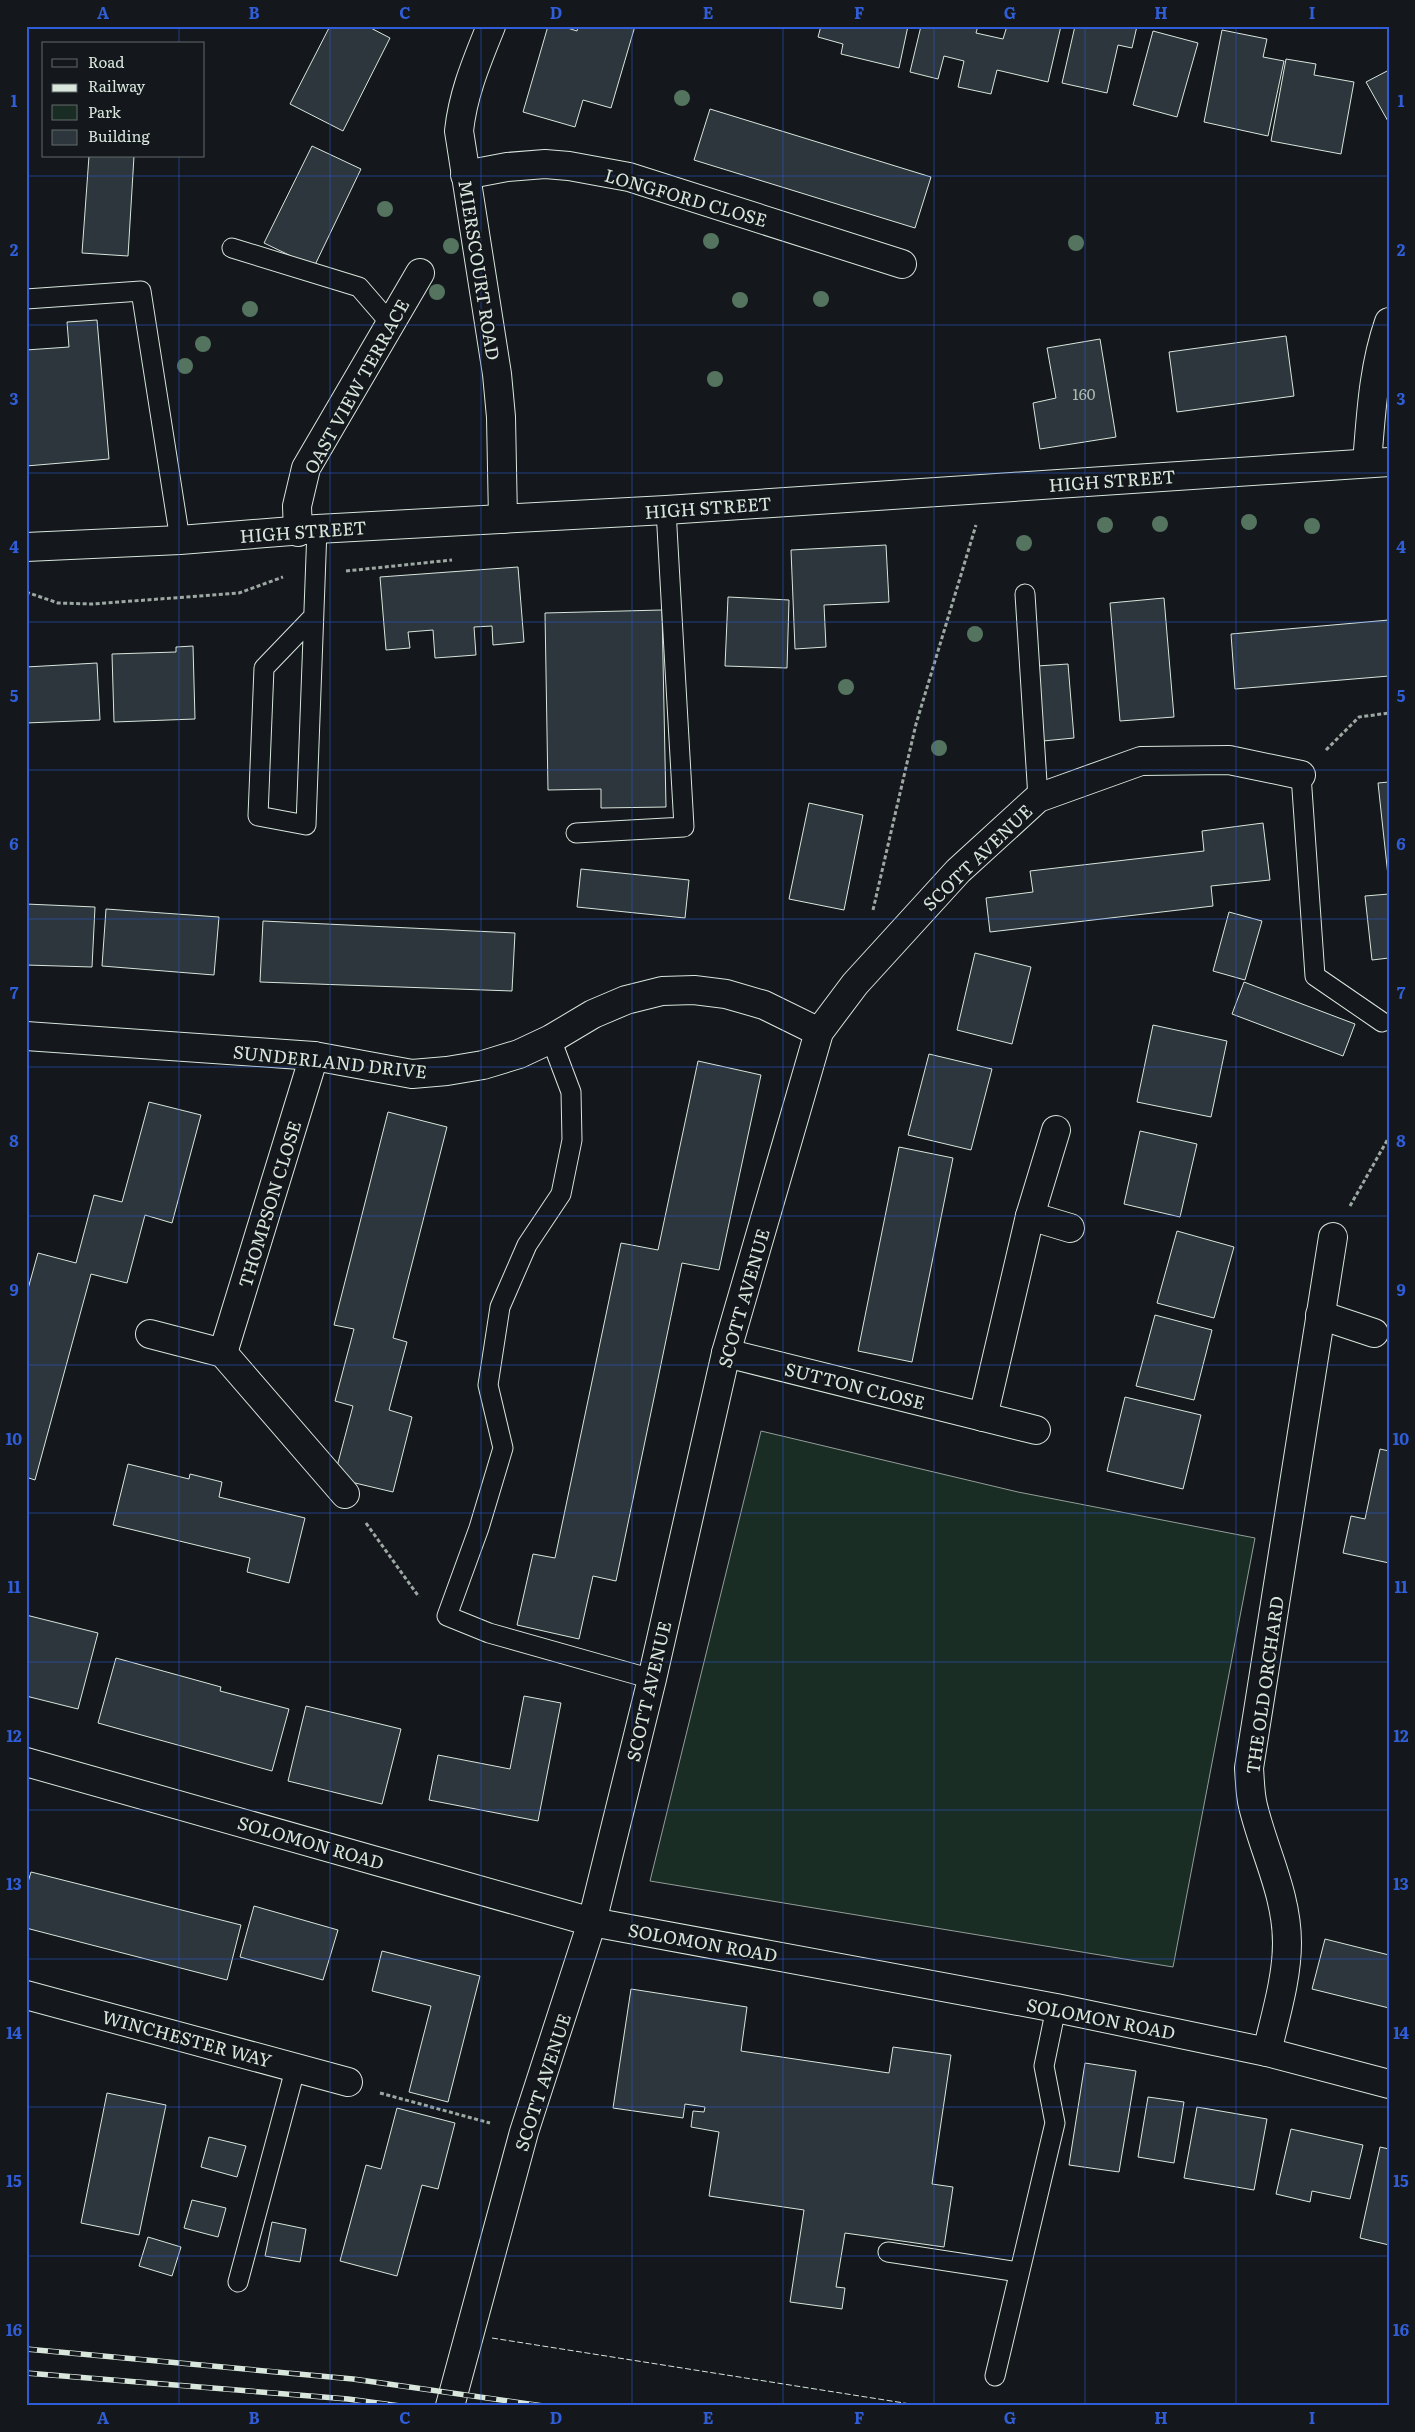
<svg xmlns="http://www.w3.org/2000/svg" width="1415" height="2432" font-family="Literata,serif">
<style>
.green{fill:#1a2d24;stroke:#939e99}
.building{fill:#2c363c;stroke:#d8e6dc}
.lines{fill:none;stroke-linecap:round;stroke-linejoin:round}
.lane-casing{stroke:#d8e6dc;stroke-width:21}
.street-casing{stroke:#d8e6dc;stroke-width:30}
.secondary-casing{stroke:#d8e6dc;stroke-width:30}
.primary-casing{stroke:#d8e6dc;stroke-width:30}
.path{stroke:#9da8a2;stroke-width:3;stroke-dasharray:4 2.5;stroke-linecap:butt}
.lane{stroke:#14181c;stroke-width:19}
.street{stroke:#14181c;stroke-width:28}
.secondary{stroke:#14181c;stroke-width:28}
.primary{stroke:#14181c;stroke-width:28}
.rail-casing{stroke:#d8e6dc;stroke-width:5.5}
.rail{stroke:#14181c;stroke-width:4;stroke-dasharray:11;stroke-linecap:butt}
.fence{stroke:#d8e6dc;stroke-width:1;stroke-dasharray:6 2.5;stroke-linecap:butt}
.tree{fill:#55745f}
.grid{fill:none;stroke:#305dd8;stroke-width:1;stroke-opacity:0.55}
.labels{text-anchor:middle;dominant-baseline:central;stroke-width:4;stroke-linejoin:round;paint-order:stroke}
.number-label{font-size:15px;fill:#adbab4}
.street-label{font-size:18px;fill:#d8e6dc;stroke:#14181c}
.neatline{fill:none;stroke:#305dd8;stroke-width:2}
.grid-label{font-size:16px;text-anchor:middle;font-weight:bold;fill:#305dd8}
</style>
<rect width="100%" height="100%" fill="#14181c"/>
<path class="green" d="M761 1431 1018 1492 1255 1538 1173 1967 650 1881Z"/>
<g class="building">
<path d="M330 26H367L390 38 343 131 290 104Z"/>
<path d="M548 26H561L577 31 578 26H635L611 108 583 100 575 127 523 112Z"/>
<path d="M821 26H908L899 68 841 54 843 44 818 37Z"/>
<path d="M921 26H978L976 33 1003 39 1007 26H1061L1048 82 997 70 991 94 958 87 964 61 944 56 938 79 910 72Z"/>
<path d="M1075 26H1137L1132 48 1118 45 1107 93 1062 83Z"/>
<path d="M1222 30 1267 39 1263 57 1284 61 1268 136 1204 122Z"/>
<path d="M1153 31 1198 43 1177 117 1133 105Z"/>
<path d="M1286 59 1316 64 1314 75 1354 82 1341 154 1271 141Z"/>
<path d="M1389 70V123L1366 82Z"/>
<path d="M710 109 931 177 915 228 694 160Z"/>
<path d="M312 146 361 169 314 267 264 243Z"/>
<path d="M89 156H134L128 256 82 253Z"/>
<path d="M97 320 109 459 26 466V350L69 347 67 322Z"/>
<path d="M1286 336 1294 396 1177 412 1169 352Z"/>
<path d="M1100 339 1116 437 1040 449 1033 403 1056 398 1047 348Z"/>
<path d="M886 545 889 602 824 605 826 647 795 649 791 550Z"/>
<path d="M518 567 524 642 493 645 492 626 474 627 476 655 435 658 433 630 408 632 410 648 386 650 380 577Z"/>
<path d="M728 597 789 600 787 668 725 666Z"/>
<path d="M1164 598 1174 717 1120 721 1110 603Z"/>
<path d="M662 610 666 807 601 808V789L548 790 545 613Z"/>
<path d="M1389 620V676L1235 689 1231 634Z"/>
<path d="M193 646 195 719 114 722 112 654 176 652V647Z"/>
<path d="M97 663 100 720 26 723V667Z"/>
<path d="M1068 664 1074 738 1043 741 1037 666Z"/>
<path d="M1389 782V885L1378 783Z"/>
<path d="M809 803 863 815 844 910 789 899Z"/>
<path d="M1263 823 1270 880 1211 886 1213 906 990 932 986 898 1033 892 1030 871 1204 851 1202 831Z"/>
<path d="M581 869 689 880 685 918 577 907Z"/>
<path d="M1389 894V958L1372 960 1365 896Z"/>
<path d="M26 904 95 907 92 967 26 965Z"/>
<path d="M106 909 219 917 214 975 102 966Z"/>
<path d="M1229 912 1262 921 1245 980 1213 971Z"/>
<path d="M263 921 515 933 512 991 260 982Z"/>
<path d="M975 953 1031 967 1012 1044 957 1030Z"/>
<path d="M1244 982 1355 1024 1343 1056 1232 1014Z"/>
<path d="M1153 1025 1227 1041 1211 1117 1137 1102Z"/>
<path d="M929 1054 992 1069 971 1150 908 1135Z"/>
<path d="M698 1061 761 1075 719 1270 682 1263 616 1581 593 1576 579 1639 517 1625 533 1554 555 1558 621 1243 658 1250Z"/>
<path d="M149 1102 201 1115 172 1223 145 1215 127 1283 91 1274 35 1480 26 1477V1296L38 1253 76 1263 94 1195 122 1202Z"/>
<path d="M388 1112 447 1127 393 1338 407 1342 389 1410 412 1417 393 1492 334 1478 353 1406 335 1401 354 1329 334 1325Z"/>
<path d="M1140 1131 1197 1144 1180 1217 1124 1204Z"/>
<path d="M899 1147 953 1158 912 1362 858 1351Z"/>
<path d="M1177 1231 1234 1247 1214 1318 1157 1303Z"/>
<path d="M1155 1315 1212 1330 1194 1400 1136 1386Z"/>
<path d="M1125 1397 1201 1415 1183 1489 1107 1471Z"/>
<path d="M1380 1449 1389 1451V1563L1343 1553 1351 1516 1365 1519Z"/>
<path d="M128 1464 189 1479 190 1474 222 1482 219 1497 305 1518 289 1583 247 1572 250 1558 113 1525Z"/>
<path d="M26 1615 98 1633 78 1709 26 1696Z"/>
<path d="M116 1658 221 1687 220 1691 289 1709 272 1771 98 1723Z"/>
<path d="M524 1696 561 1703 538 1821 429 1800 438 1755 510 1769Z"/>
<path d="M306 1706 401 1729 382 1804 288 1781Z"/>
<path d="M31 1872 241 1925 227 1980 26 1928V1889Z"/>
<path d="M254 1906 338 1930 323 1980 240 1957Z"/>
<path d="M1325 1939 1389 1955V2008L1312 1989Z"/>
<path d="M382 1951 480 1976 448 2102 409 2092 431 2006 372 1991Z"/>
<path d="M631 1989 747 2007 741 2051 889 2073 893 2047 951 2055 932 2184 953 2187 944 2247 845 2233 836 2287 845 2288 842 2309 790 2302 804 2210 709 2196 719 2132 691 2127 693 2111 704 2112 705 2107 685 2104 683 2118 613 2108Z"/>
<path d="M1085 2063 1136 2071 1119 2172 1069 2165Z"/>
<path d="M107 2093 166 2105 139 2235 81 2223Z"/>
<path d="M1148 2097 1184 2102 1174 2163 1138 2157Z"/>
<path d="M1197 2107 1267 2119 1254 2190 1184 2178Z"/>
<path d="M397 2108 455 2123 438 2189 422 2185 397 2276 340 2261 366 2165 381 2169Z"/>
<path d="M1291 2129 1363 2145 1350 2199 1312 2191 1310 2202 1276 2194Z"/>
<path d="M209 2137 246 2146 237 2177 201 2167Z"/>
<path d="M1380 2147 1389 2149V2245L1360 2238Z"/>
<path d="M192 2200 226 2208 218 2237 184 2228Z"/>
<path d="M272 2222 306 2229 300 2262 265 2256Z"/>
<path d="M148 2237 181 2247 172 2276 139 2266Z"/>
</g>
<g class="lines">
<g class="lane-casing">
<g id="lane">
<path d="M232 248 359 287 391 324"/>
<path d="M26 299 141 291 180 540"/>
<path d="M1025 594 1038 798"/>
<path d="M313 617 264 668 258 816 306 825 317 529"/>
<path d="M1301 775 1315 976 1382 1022"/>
<path d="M576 833 684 827 666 510"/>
<path d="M551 1039 571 1092 572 1140 561 1194 527 1245 500 1307 488 1385 503 1448 479 1528 447 1616 489 1633 652 1679"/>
<path d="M888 2252 1019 2272"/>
<path d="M238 2282 296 2066"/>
<path d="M995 2376 1055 2123 1044 2066 1056 2008"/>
</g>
</g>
<g class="street-casing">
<g id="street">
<path d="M465 175 507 167 545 164 569 166 629 177 902 264"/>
<path d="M1367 463C1371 415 1373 368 1389 322"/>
<path d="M298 532 297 506 306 468 420 273"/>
<path d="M26 1036 314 1056 412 1074 447 1071 483 1065 519 1054 551 1039 593 1014 626 1000 662 991 694 990 726 994 764 1005 819 1032"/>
<path d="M1030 1216 1070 1228"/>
<path d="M1320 1315 1374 1333"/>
<path d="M150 1334 223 1353 345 1494"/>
<path d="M223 1353 314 1056"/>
<path d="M726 1353 1036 1430"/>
<path d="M983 1417 1030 1216 1056 1130"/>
<path d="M26 1762 592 1922 1056 2008 1267 2052 1389 2084"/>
<path d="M26 1995 348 2082"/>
<path d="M1267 2052C1275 2017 1287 1979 1287 1943 1287 1894 1264 1852 1253 1806 1250 1794 1250 1781 1249 1768L1333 1237"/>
<path d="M450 2406 524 2132 592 1922 652 1679 726 1353 819 1032 855 984 958 871 1038 798 1141 761 1229 760 1301 775"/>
</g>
</g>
<g class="secondary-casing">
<path id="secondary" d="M491 26C477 61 463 93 459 131L497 374 501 417 503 519"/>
</g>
<g class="primary-casing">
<path id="primary" d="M26 547 180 540 317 529 666 510 1389 462"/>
</g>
<g class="path">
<path d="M346 571 452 560"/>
<path d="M26 592 58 603 93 604 239 593 283 577"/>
<path d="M1326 750 1359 717 1389 713"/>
<path d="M873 910 916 724 976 525"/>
<path d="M1350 1206 1389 1137"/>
<path d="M366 1523 419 1597"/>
<path d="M380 2093 490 2123"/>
</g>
<use href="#lane" class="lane"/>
<use href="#street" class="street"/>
<use href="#secondary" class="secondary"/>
<use href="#primary" class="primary"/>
<g class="rail-casing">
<g id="rail">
<path d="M26 2349 353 2379 543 2406"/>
<path d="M26 2373 348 2399 400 2406"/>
</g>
</g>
<use href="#rail" class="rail"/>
<path class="fence" d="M492 2338 923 2406"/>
</g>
<g class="tree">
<circle cx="682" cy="98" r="8"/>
<circle cx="385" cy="209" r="8"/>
<circle cx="711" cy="241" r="8"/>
<circle cx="1076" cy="243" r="8"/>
<circle cx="451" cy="246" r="8"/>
<circle cx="437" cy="292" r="8"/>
<circle cx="821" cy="299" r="8"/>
<circle cx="740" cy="300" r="8"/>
<circle cx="250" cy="309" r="8"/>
<circle cx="203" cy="344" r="8"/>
<circle cx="185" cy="366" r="8"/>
<circle cx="715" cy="379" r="8"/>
<circle cx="1249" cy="522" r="8"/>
<circle cx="1160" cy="524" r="8"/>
<circle cx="1105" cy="525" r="8"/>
<circle cx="1312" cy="526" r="8"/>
<circle cx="1024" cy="543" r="8"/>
<circle cx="975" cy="634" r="8"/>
<circle cx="846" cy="687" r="8"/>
<circle cx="939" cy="748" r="8"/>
</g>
<path class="grid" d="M179 26V44M330 26V2406M481 26V2406M632 26V2406M783 26V2406M934 26V2406M1085 26V2406M1236 26V2406M179 156V2406M26 176H1389M26 325H1389M26 473H1389M26 622H1389M26 770H1389M26 919H1389M26 1067H1389M26 1216H1389M26 1365H1389M26 1513H1389M26 1662H1389M26 1810H1389M26 1959H1389M26 2107H1389M26 2256H1389"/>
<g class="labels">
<g class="number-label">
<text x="1084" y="393">160</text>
</g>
<g class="street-label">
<text transform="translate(686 197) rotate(16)">LONGFORD CLOSE</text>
<text transform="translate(480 270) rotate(81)">MIERSCOURT ROAD</text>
<text transform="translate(356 386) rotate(-61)">OAST VIEW TERRACE</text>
<text transform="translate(1112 480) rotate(-4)">HIGH STREET</text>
<text transform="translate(708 507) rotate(-4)">HIGH STREET</text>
<text transform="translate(303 531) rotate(-4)">HIGH STREET</text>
<text transform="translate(977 857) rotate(-44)">SCOTT AVENUE</text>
<text transform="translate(330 1061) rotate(6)">SUNDERLAND DRIVE</text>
<text transform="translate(269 1204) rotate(-73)">THOMPSON CLOSE</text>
<text transform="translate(743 1298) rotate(-74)">SCOTT AVENUE</text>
<text transform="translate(855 1385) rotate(14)">SUTTON CLOSE</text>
<text transform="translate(1264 1685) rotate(-82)">THE OLD ORCHARD</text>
<text transform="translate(648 1691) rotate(-77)">SCOTT AVENUE</text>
<text transform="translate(311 1842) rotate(16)">SOLOMON ROAD</text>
<text transform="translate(703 1942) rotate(10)">SOLOMON ROAD</text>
<text transform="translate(1101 2018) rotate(11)">SOLOMON ROAD</text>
<text transform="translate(187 2038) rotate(15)">WINCHESTER WAY</text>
<text transform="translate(542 2082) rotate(-72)">SCOTT AVENUE</text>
</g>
</g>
<rect width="1415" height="2432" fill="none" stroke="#14181c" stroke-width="55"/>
<rect x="42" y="42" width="162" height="115" fill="#14181c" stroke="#626a69"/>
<rect x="52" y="59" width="25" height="8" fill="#14181c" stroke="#626a69"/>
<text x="88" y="68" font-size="15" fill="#d8e6dc">Road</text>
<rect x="52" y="84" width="25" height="8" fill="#d8e6dc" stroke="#626a69"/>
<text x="88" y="92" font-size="15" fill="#d8e6dc">Railway</text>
<rect x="52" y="105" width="25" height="15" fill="#1a2d24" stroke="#626a69"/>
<text x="88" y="118" font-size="15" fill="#d8e6dc">Park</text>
<rect x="52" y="130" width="25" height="15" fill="#2c363c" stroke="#626a69"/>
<text x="88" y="142" font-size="15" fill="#d8e6dc">Building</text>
<rect x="28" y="28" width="1360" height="2376" class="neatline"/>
<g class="grid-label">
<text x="103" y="19">A</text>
<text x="254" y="19">B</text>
<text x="405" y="19">C</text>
<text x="556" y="19">D</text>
<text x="708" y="19">E</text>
<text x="859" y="19">F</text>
<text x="1010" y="19">G</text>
<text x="1161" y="19">H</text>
<text x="1312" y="19">I</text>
<text x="14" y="107">1</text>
<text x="1401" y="107">1</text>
<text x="14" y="256">2</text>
<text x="1401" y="256">2</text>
<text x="14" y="405">3</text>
<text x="1401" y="405">3</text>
<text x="14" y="553">4</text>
<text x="1401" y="553">4</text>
<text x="14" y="702">5</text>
<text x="1401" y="702">5</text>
<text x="14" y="850">6</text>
<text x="1401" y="850">6</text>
<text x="14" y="999">7</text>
<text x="1401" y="999">7</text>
<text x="14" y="1147">8</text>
<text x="1401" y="1147">8</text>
<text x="14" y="1296">9</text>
<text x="1401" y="1296">9</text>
<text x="14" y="1445">10</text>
<text x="1401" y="1445">10</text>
<text x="14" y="1593">11</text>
<text x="1401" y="1593">11</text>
<text x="14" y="1742">12</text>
<text x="1401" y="1742">12</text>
<text x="14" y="1890">13</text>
<text x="1401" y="1890">13</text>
<text x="14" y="2039">14</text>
<text x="1401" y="2039">14</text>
<text x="14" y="2187">15</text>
<text x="1401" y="2187">15</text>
<text x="14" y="2336">16</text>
<text x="1401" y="2336">16</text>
<text x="103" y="2424">A</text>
<text x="254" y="2424">B</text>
<text x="405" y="2424">C</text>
<text x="556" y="2424">D</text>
<text x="708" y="2424">E</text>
<text x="859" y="2424">F</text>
<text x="1010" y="2424">G</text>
<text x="1161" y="2424">H</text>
<text x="1312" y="2424">I</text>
</g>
</svg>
